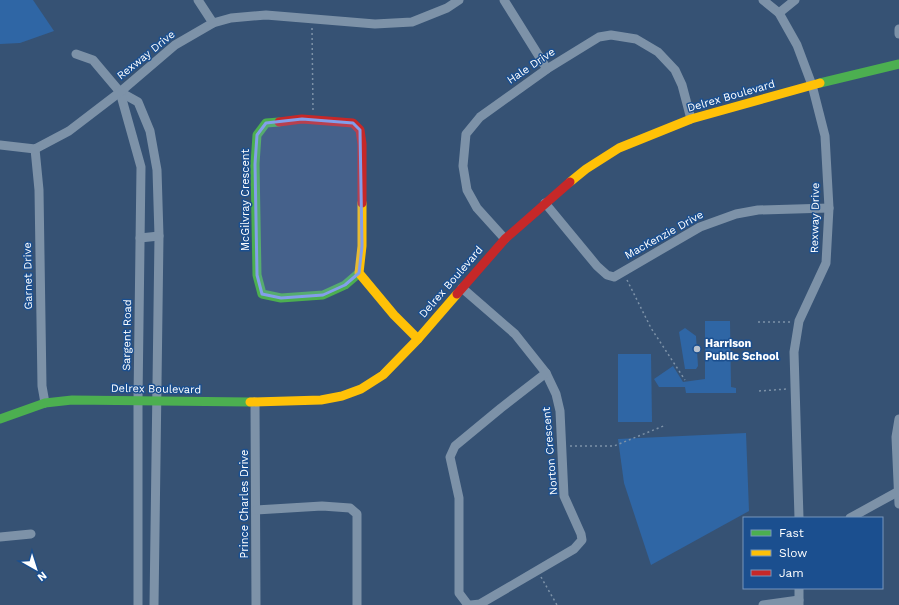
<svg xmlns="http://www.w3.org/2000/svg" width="899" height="605" font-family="'Work Sans',sans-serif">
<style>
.green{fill:#2f66a5}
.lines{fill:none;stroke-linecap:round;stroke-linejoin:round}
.path{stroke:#7d92a8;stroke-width:1.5;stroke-dasharray:2 3;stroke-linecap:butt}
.street{stroke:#7d92a8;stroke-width:9}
.fast{stroke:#4caf50;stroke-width:9}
.slow{stroke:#ffc107;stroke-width:9}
.jam{stroke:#c62828;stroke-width:9}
.marked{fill:#839eea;fill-opacity:0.2;stroke:#839eea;stroke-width:3;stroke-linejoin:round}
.poi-dot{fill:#b9c2ce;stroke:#1b4f8f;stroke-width:1.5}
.labels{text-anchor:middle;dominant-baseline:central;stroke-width:3;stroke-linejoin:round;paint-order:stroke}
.street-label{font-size:11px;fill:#fff;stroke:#1b4f8f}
.poi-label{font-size:11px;font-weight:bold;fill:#fff;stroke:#1b4f8f;text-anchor:start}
</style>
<rect width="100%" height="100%" fill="#365274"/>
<g class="green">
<path d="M0 0H33L54 31 20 43 0 44Z"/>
<path d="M705 321H730L731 387 736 388V393H686L685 387H659L654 379 673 366 683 382 705 379Z"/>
<path d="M685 328 696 336 698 366 696 369H685L679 332Z"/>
<path d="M618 354H651L652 422H618Z"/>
<path d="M746 433 749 511 651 565 624 483 618 439Z"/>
</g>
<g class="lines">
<g class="path">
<path d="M312 28 313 110"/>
<path d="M627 280 651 328 685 380"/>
<path d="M758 322H791"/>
<path d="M759 391 787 389"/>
<path d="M570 446H614L666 425"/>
<path d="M541 577 557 605"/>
</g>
<g class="street">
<path d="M198 0 213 23"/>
<path d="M504 0 547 69"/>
<path d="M763 0 779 13 797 45 812 85 825 136 829 208 826 263 799 321 794 352 799 518"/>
<path d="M779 13 795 0"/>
<path d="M899 29V34"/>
<path d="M76 54 93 60 120 92 138 102 150 131 157 170 159 236 154 605"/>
<path d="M120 92 141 167 138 400V605"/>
<path d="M0 145 35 149 69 131 120 92 175 45 213 23 231 18 266 15 375 24 412 22 447 8 459 0"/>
<path d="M35 149 39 190 42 386 45 403"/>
<path d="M545 203 597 266 607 275 614 277 700 227 736 214 758 210 829 208"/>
<path d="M140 238 159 236"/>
<path d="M505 239 477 208 467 190 463 166 466 134 480 117 547 69 599 37 611 35 636 39 658 52 675 70 682 85 691 119"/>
<path d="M462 288 515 334 546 373 556 394 560 411 564 496 581 534 582 540 574 549 480 604 471 605"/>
<path d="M255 402 256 605"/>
<path d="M899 419 896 437 899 504"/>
<path d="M256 510 322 506 350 508 357 514V605"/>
<path d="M850 518 899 491"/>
<path d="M0 537 31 534"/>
<path d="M799 588V605"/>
<path d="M468 605 459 593V498L450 457 455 446 501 408 546 373"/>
<path d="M763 605 799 600"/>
</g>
<g class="fast">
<path d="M820 83 899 64"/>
<path d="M279 122 266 123 257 135 255 164 257 275 262 294 281 298 323 295 345 285 359 273"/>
<path d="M0 419 45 403 72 400 250 402"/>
</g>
<g class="slow">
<path d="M570 182 586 169 619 148 691 119 820 83"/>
<path d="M362 203V246L359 273 394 315 418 339"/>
<path d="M250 402 321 400 342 396 361 389 383 375 418 339 457 294"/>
</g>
<g class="jam">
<path d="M279 122 302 119 353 123 360 130 362 144V203"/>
<path d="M457 294 505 239 570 182"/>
</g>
</g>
<path class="marked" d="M302 119 353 123 360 130 362 246 359 273 345 285 323 295 281 298 262 294 257 275 255 164 257 135 266 123Z"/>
<circle class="poi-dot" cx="697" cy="349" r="4"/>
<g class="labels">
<g class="street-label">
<text transform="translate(146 55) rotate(-39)">Rexway Drive</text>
<text transform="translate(531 66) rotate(-34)">Hale Drive</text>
<text transform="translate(731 96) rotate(-16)">Delrex Boulevard</text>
<text transform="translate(245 200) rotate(-90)">McGilvray Crescent</text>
<text transform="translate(815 218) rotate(-89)">Rexway Drive</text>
<text transform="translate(664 235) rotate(-29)">MacKenzie Drive</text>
<text transform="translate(28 276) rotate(-91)">Garnet Drive</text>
<text transform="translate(451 282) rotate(-49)">Delrex Boulevard</text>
<text transform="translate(127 335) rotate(-89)">Sargent Road</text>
<text transform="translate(156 389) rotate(1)">Delrex Boulevard</text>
<text transform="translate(550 451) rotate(-95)">Norton Crescent</text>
<text transform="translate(244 504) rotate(-90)">Prince Charles Drive</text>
</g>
<g class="poi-label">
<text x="705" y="343">Harrison<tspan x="705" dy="13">Public School</tspan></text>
</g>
</g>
<rect x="743" y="517" width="140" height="72" fill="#1b4f8f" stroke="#7695bc"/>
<rect x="751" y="530" width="20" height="6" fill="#4caf50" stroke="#7695bc"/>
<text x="779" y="537" font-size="12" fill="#ffffff">Fast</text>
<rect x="751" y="550" width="20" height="6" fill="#ffc107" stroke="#7695bc"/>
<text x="779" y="557" font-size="12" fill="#ffffff">Slow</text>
<rect x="751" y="570" width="20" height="6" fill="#c62828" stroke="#7695bc"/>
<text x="779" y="577" font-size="12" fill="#ffffff">Jam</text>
<g transform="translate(36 569) rotate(141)" stroke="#1b4f8f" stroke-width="3" paint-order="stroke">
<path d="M0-3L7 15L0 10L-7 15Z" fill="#ffffff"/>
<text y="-6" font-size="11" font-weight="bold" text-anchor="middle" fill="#ffffff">N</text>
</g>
</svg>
